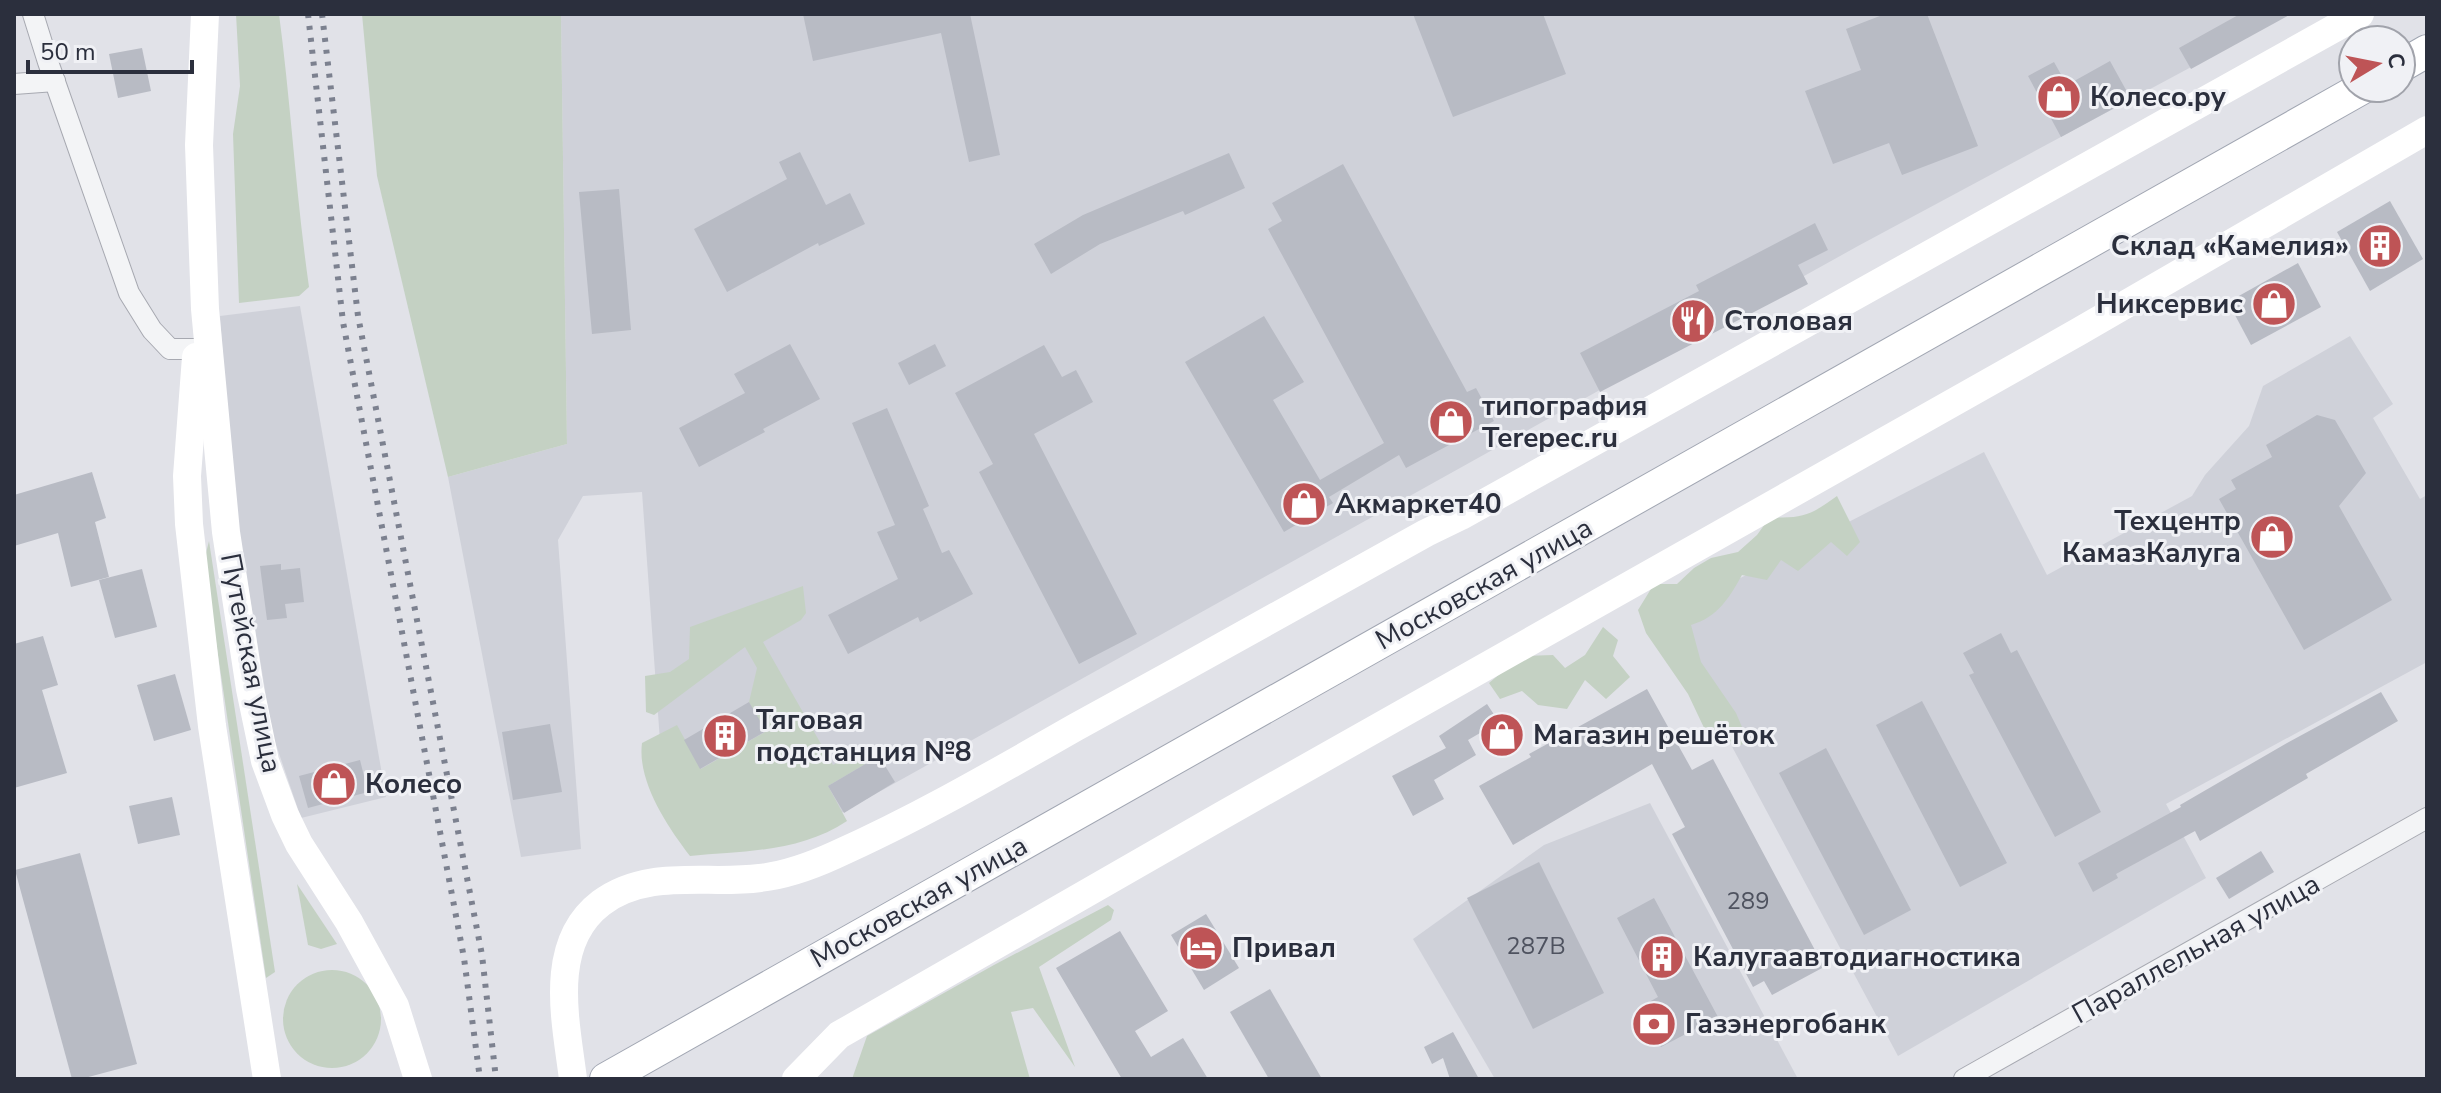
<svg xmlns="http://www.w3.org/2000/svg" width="2441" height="1093" font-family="'Nunito Sans',sans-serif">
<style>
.built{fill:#cfd1d9}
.green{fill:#c4d1c3}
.building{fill:#b8bbc4}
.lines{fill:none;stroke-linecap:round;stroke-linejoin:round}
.street-casing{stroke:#a7a9b1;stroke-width:22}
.primary-casing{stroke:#a1a6b2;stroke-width:34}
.street{stroke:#f3f4f6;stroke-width:20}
.secondary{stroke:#fff;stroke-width:28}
.primary{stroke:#fff;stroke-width:32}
.rail{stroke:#7c818f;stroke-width:6;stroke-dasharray:4 8;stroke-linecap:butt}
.labels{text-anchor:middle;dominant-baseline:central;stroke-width:6;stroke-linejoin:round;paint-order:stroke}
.number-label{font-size:24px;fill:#4e525f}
.poi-label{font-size:28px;font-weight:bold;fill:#2b2f3d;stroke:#f0f1f5;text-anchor:start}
.street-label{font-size:28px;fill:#2b2f3d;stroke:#f0f1f5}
</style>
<rect width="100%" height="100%" fill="#e1e2e8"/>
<g class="built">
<path d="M561 14H2290L1858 246 809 831 661 755 642 492 583 496 558 540 581 849 521 857 448 477 567 444Z"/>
<path d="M300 306 386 797 301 818 272 733 239 531 230 456 220 316Z"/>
<path d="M2350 336 2393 404 2373 418 2420 499 2427 495V662L2166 804 2206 878 1898 1056 1663 618 1984 452 2047 575 2192 496 2205 475 2249 426 2263 386Z"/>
<path d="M1650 803 1798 1079H1495L1413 939 1544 845Z"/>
</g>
<g class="green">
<path d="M236 14H279C291 105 296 196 309 287L299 296 239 303 233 134 240 86Z"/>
<path d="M362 14H561L567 444 448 477 377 176Z"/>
<path d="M1837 496 1860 542 1847 556 1831 542 1798 571 1781 560 1767 580 1742 575C1729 598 1718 617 1691 625L1701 662 1736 713 1748 741 1739 746 1706 732 1688 694 1646 633 1638 610 1654 584H1677L1694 568 1711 558 1738 552 1757 535 1770 517C1802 519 1811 515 1837 496Z"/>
<path d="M209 541 275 972 266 978 204 561Z"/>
<path d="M803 586 806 613 801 620 763 642 833 765 871 744 879 756 828 786 847 821C801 852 744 851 690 856 667 826 637 781 642 743L677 725 701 769 765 732 749 702 757 668 745 647 654 715 646 712 645 676 670 672 689 659 690 627Z"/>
<path d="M1603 627 1618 640 1613 656 1630 677 1606 699 1585 680 1567 709 1538 705 1522 691 1500 699 1489 683 1521 656 1553 655 1565 668 1585 655Z"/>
<path d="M297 884 337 944 321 949 308 945Z"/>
<path d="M1108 905 1114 910 1111 920 1039 967 1075 1067 1033 1008 1011 1012 1030 1079H852L867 1036 994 965Z"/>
<circle cx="332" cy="1019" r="49"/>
</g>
<g class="building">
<path d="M803 14H970L1000 155 969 162 941 33 813 61Z"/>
<path d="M1413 14H1543L1566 74 1453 117Z"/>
<path d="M1885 14H1927L1978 146 1902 175 1889 143 1833 164 1805 91 1861 70 1846 29Z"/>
<path d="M2240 14H2291L2191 69 2179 48Z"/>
<path d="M142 48 151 91 118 98 109 54Z"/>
<path d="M2110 61 2131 99 2061 137 2028 76 2054 62 2067 85Z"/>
<path d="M800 152 826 205 850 193 865 224 819 246 818 243 727 292 694 229 787 179 779 162Z"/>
<path d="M1229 153 1245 188 1185 215 1183 211 1100 244 1051 274 1034 244 1083 215Z"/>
<path d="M1343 164 1467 392 1476 388 1494 421 1406 468 1399 455 1329 497 1333 503 1284 532 1185 362 1264 316 1304 382 1273 400 1320 480 1384 443 1268 229 1282 221 1272 203Z"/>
<path d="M619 189 631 330 592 334 579 192Z"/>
<path d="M2390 201 2423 259 2370 291 2337 232Z"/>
<path d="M1815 223 1828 250 1798 265 1808 284 1600 392 1580 353 1699 291 1696 285Z"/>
<path d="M2298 263 2321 307 2251 345 2228 302Z"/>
<path d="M790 344 820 399 763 429 765 432 699 467 679 428 745 393 734 374Z"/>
<path d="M935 344 946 366 909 385 898 363Z"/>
<path d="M1044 345 1062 377 1076 370 1093 402 1034 434 1137 634 1079 664 979 472 993 464 955 393Z"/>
<path d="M887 408 929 506 923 509 942 553 949 550 973 594 920 622 918 617 848 654 828 615 898 579 877 532 895 525 852 423Z"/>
<path d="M2317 415 2335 420 2366 473 2339 506 2392 600 2304 650 2219 499 2236 489 2231 480 2272 457 2266 445Z"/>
<path d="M92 472 106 518 95 522 109 577 71 587 58 533 14 546V495Z"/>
<path d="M281 564V570L300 568 304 602 285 604 287 618 267 620 260 566Z"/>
<path d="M142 569 157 627 115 638 99 580Z"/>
<path d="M2001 633 2011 653 2017 650 2101 812 2055 837 1969 675 1974 673 1963 653Z"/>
<path d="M43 636 58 685 42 690 67 773 14 788V644Z"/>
<path d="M175 674 191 730 154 741 137 685Z"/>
<path d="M1647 689 1692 770 1713 759 1824 967 1772 995 1764 981 1753 987 1672 834 1685 827 1652 764 1513 845 1479 786 1531 757 1529 754Z"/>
<path d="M2381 692 2398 721 2306 774 2308 778 2200 841 2195 831 2116 874 2118 878 2093 892 2078 863 2181 807 2180 805 2287 743Z"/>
<path d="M1922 701 2007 863 1960 887 1876 725Z"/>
<path d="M749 702 766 731 700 769 684 740Z"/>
<path d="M1487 704 1499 722 1468 740 1476 755 1434 780 1444 799 1413 816 1392 776 1446 748 1439 736Z"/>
<path d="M550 724 562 792 513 800 502 732Z"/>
<path d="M1826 748 1911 910 1864 935 1779 773Z"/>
<path d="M879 756 895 782 844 813 828 786Z"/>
<path d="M360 760 368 792 308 808 299 776Z"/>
<path d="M172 797 180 835 138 844 129 806Z"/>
<path d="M2261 851 2274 872 2229 899 2216 878Z"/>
<path d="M80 853 137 1064 81 1079H72L15 870Z"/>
<path d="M1539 862 1604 993 1533 1029 1467 898Z"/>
<path d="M1654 898 1718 1017 1661 1047 1640 1007 1658 997 1617 918Z"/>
<path d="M1206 914 1239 968 1204 990 1171 935Z"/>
<path d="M1120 931 1168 1011 1135 1031 1151 1057 1183 1038 1208 1079H1122L1056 968Z"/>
<path d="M1270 989 1322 1079H1269L1230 1012Z"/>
<path d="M1453 1032 1479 1079H1450L1443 1058 1432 1064 1424 1047Z"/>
</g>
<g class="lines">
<g class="street-casing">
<g id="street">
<path d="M33 14 48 62 129 293 152 330 170 349H197"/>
<path d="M14 84 55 81"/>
<path d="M1964 1079 2427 818"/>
</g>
</g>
<g class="primary-casing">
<g id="primary">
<path d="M2401 66 2427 51"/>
<path d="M606 1079 2362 88"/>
</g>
</g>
<use href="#street" class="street"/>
<g class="secondary">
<path d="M205 14 199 145 205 309 226 532 250 689 265 761 285 815 299 844 349 922 395 1006 418 1079"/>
<path d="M196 357 187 476 189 524 212 726 267 1079"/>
<path d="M573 1079C566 1022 547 944 601 903 648 868 707 885 760 878 786 875 811 866 835 855 918 818 997 772 1076 727 1193 663 1309 598 1426 533L1461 516 2360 14"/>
<path d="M796 1079 839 1035 1221 816 2078 332 2427 130"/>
</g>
<use href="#primary" class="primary"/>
<g class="rail">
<path d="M308 14 343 322 464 958 480 1079"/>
<path d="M322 14 358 316 482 955 496 1079"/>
</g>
</g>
<defs>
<g id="shop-disc" transform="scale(2.3)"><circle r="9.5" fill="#be5456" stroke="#f0f1f5"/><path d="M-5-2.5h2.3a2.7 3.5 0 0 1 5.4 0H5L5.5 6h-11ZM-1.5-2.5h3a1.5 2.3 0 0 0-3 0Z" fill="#fff"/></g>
<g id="building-disc" transform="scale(2.3)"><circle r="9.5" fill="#be5456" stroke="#f0f1f5"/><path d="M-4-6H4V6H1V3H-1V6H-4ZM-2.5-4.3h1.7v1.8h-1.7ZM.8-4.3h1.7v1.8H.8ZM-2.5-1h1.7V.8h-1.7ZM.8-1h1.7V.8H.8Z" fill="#fff"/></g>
<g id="restaurant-disc" transform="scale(2.3)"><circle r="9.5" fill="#be5456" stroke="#f0f1f5"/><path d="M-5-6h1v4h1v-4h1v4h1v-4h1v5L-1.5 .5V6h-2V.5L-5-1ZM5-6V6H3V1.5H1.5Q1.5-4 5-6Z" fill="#fff"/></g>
<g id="hotel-disc" transform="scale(2.3)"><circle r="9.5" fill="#be5456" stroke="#f0f1f5"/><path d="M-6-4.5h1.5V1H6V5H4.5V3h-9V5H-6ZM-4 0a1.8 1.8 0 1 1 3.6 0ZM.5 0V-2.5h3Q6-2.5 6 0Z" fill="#fff"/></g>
<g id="bank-disc" transform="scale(2.3)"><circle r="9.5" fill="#be5456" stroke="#f0f1f5"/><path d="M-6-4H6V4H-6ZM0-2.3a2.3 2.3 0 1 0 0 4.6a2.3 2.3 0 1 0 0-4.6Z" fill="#fff"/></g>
</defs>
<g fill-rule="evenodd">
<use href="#shop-disc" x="2059" y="97"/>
<use href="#building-disc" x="2380" y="246"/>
<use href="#shop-disc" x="2274" y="304"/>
<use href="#restaurant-disc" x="1693" y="321"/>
<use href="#shop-disc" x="1451" y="422"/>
<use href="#shop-disc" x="1304" y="504"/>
<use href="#shop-disc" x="2272" y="537"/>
<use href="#shop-disc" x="1502" y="735"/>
<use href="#building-disc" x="725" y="736"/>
<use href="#shop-disc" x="334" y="784"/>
<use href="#hotel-disc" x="1201" y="948"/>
<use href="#building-disc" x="1662" y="957"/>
<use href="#bank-disc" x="1654" y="1024"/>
</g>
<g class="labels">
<g class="number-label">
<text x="1748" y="901">289</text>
<text x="1536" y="946">287В</text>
</g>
<g class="poi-label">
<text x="2090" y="97">Колесо.ру</text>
<text x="2349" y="246" text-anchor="end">Склад «Камелия»</text>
<text x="2243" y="304" text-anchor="end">Никсервис</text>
<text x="1724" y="321">Столовая</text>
<text x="1482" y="406">типография<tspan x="1482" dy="32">Terepec.ru</tspan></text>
<text x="1335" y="504">Акмаркет40</text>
<text x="2241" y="521" text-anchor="end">Техцентр<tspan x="2241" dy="32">КамазКалуга</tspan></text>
<text x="756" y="720">Тяговая<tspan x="756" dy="32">подстанция №8</tspan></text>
<text x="1533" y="735">Магазин решёток</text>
<text x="365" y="784">Колесо</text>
<text x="1232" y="948">Привал</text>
<text x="1693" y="957">Калугаавтодиагностика</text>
<text x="1685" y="1024">Газэнергобанк</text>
</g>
<g class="street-label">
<text transform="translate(1484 584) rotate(-29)">Московская улица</text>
<text transform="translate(251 663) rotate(79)">Путейская улица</text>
<text transform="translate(919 902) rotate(-29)">Московская улица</text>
<text transform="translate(2196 949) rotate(-29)">Параллельная улица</text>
</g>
</g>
<rect width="2441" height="1093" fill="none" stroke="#2b2f3d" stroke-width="32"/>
<g transform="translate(2377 64) rotate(80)"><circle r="38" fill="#f0f1f5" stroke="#a1a3ab" stroke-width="2"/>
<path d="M0-6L14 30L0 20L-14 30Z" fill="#be5456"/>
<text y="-12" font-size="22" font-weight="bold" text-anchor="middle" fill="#2b2f3d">С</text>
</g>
<path d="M28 60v12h164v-12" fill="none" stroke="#2b2f3d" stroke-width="4"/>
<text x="40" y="60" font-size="24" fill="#2b2f3d" stroke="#f0f1f5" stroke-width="6" paint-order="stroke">50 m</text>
</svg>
